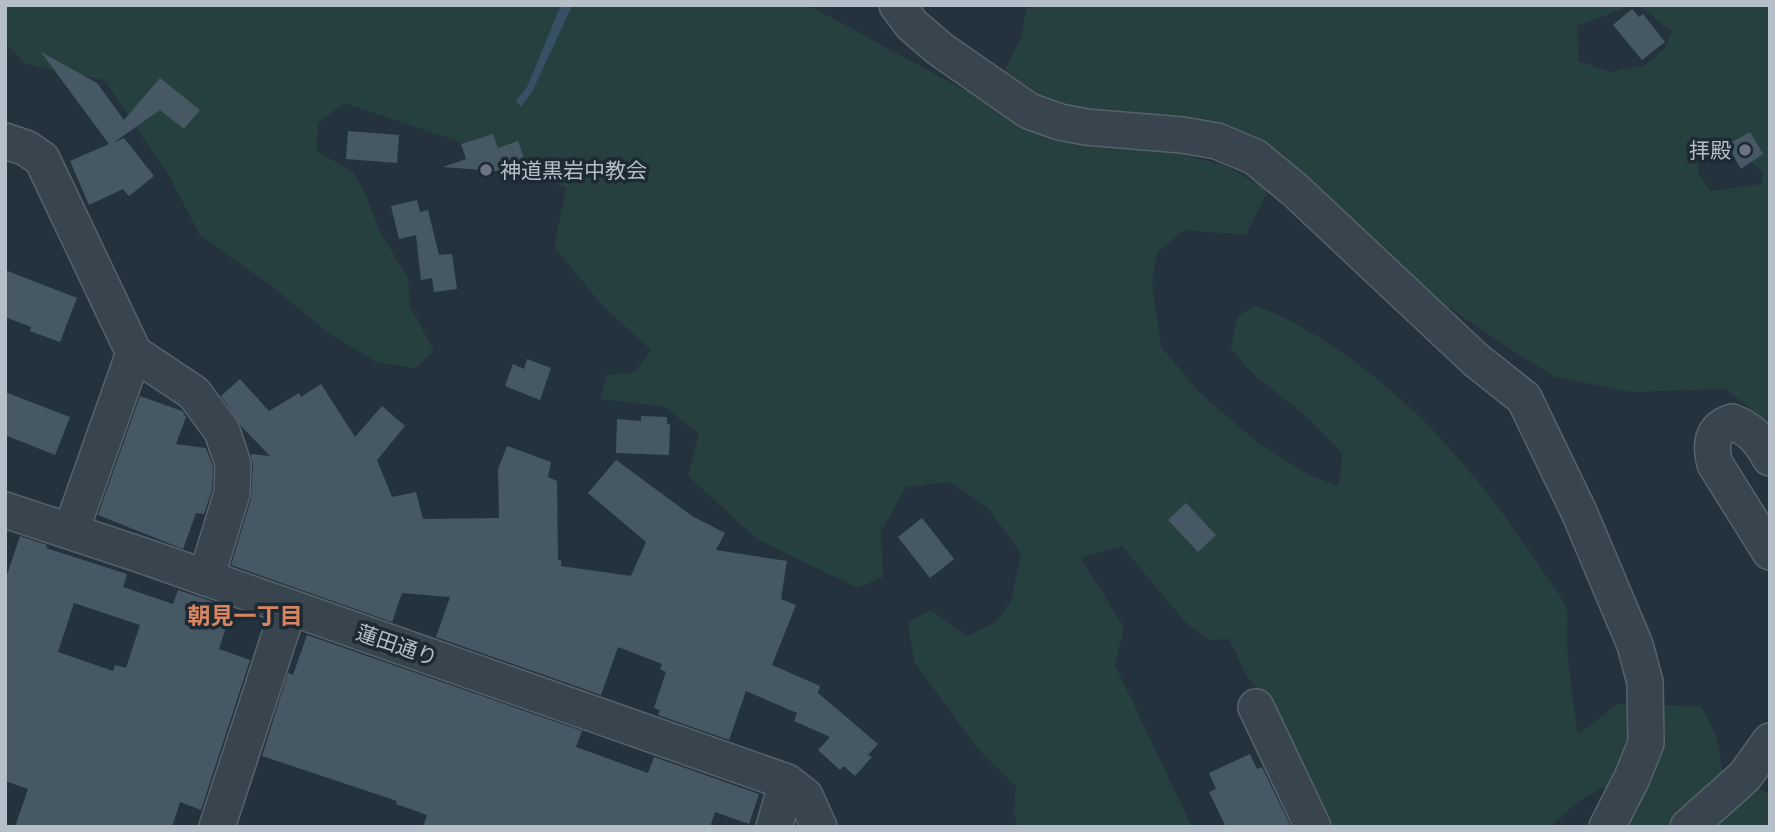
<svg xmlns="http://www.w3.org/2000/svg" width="1775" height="832" font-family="Helvetica,'Noto Sans JP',sans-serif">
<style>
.green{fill:#263f3f;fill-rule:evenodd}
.water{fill:#375066}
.building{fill:#475865;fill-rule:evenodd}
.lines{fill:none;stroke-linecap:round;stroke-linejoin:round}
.minor-casing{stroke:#56626c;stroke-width:38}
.minor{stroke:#38444e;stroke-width:35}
.worship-dot{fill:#6b7280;stroke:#1d2933;stroke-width:2.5}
.labels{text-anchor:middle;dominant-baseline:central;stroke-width:7;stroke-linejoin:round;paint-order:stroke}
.poi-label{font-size:21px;fill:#b4bfc9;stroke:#1d2933;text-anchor:end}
.street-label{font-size:21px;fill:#b4bfc9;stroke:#1d2933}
.neighbourhood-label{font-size:23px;font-weight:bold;fill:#d78661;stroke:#1d2933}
</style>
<rect width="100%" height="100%" fill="#24323e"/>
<path class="green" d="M5 5H808L968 92 1004 72 1021 38 1027 5H1770V429L1765 421 1726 389 1632 392 1555 377 1510 349 1414 284 1241 133 1216 123 1191 119 1155 147 1226 166 1268 190 1246 235 1184 230 1157 253 1152 283 1161 347 1201 394 1258 443 1311 476 1338 486 1343 454 1306 416 1253 374 1231 348 1237 317 1255 305C1368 350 1465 453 1531 554 1539 566 1562 596 1566 607 1569 617 1566 633 1567 644 1569 674 1573 704 1578 734L1618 704 1701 706 1717 738 1724 780 1770 793V827H1622L1630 811 1603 787 1578 802 1553 824 1554 827H1328L1266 699 1247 677 1229 639 1209 640 1184 621 1122 546 1081 558 1124 628 1115 665 1192 827H1017L1014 812 1016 787 976 746 914 662 908 622 931 610 967 636 996 622 1011 601 1021 553 988 508 950 482 906 487 881 532 883 577 857 588 756 538 688 476 699 434 665 407 600 399 607 375 635 372 651 350 603 306 554 247 566 188 469 145 344 103 318 123 317 151 353 172 366 195 380 232 408 278 410 306 434 351 415 368 378 363 327 332 273 287 200 235 168 174 104 80 25 64 5 42ZM1630 6 1643 8 1672 32 1664 49 1645 65 1610 72 1579 61 1577 26ZM1697 139 1725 142 1763 172 1762 184 1711 191 1698 174Z"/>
<path class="water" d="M561 5H571V8L532 92 521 107 516 101 527 87Z"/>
<g class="building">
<path d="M1632 9 1639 17 1643 14 1665 42 1642 60 1613 25Z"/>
<path d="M41 52 97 83 124 120 160 78 200 110 184 129 160 110 113 143 124 138 154 176 129 196 123 189 89 205 70 161 109 144Z"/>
<path d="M348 131 399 135 397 163 346 159Z"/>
<path d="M1750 132 1763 154 1741 169 1727 145Z"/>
<path d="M493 134 498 148 518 141 526 164 510 172 443 167 466 159 461 144Z"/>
<path d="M417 200 420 212 428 210 439 255 452 254 457 289 434 292 432 278 421 280 416 235 399 239 391 206Z"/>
<path d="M5 270 77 298 60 342 30 331 31 327 5 317Z"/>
<path d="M527 359 551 368 540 400 505 386 513 364 524 369Z"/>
<path d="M240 379 269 411 299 393 301 397 321 384 355 437 382 406 405 426 377 460 392 497 416 492 423 519 499 518 498 469 507 446 551 462 548 477 557 481 558 560H561V566L631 576 646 542 588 493 616 460 692 516 725 533 716 550 787 561 781 599 796 605 772 665 820 686 818 693 878 744 868 755 872 757 855 776 844 766 840 770 818 750 830 737 794 721 797 713 746 691 729 740 658 715 660 710 654 708 666 672 660 669 662 664 618 647 601 695 436 637 450 597 402 593 392 622 231 565 251 499 253 465 251 454 270 456 242 427 221 396Z"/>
<path d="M5 392 70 417 55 455 5 435Z"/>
<path d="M140 396 182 411 186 417 176 444 206 448 213 467 212 490 204 514 196 513 183 549 98 515Z"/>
<path d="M641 416 667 417V424H670L669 455 616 453 617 419 641 421Z"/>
<path d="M1186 503 1216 535 1198 552 1168 520Z"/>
<path d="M922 518 954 559 930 578 898 537Z"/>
<path d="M20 536 47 545 46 548 127 574 123 587 173 604 178 590 232 608 219 649 250 660 201 810 180 802 172 827H15L28 789 5 781V581ZM74 603 140 625 126 668 115 665 113 671 58 652Z"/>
<path d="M307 635 582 731 576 747 648 773 654 757 759 794 749 824 715 812 710 827H423L427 815 396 804 397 801 262 756 288 673 293 675Z"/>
<path d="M1250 754 1257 769 1262 767 1291 827H1226L1209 792 1216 789 1209 773Z"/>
</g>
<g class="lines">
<g class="minor-casing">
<g id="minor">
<path d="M897 5 912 25 940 49 1029 111 1060 122 1086 127 1182 135 1217 141 1255 157 1295 190 1476 360 1524 398 1579 512 1635 645 1645 682 1646 743 1632 778 1607 827"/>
<path d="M5 141 26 148 42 159 134 353 71 531"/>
<path d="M134 353 194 393 222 431 233 464 232 493 206 578"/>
<path d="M1770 458C1760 440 1751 429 1732 422 1711 429 1710 445 1715 464L1770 552"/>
<path d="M5 510 141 555 787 782 805 796 819 827"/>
<path d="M1256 707 1313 827"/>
<path d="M217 827 289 607"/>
<path d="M774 827 787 782"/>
<path d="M1688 827 1745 776 1770 741"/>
</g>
</g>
<use href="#minor" class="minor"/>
</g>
<g class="worship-dot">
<circle cx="1745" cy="150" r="7"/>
<circle cx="486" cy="170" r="7"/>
</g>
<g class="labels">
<g class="poi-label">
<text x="1731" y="150">拝殿</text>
<text x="500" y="170" text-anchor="start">神道黒岩中教会</text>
</g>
<g class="street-label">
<text transform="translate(397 645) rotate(19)">蓮田通り</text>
</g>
<g class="neighbourhood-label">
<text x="245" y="616">朝見一丁目</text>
</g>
</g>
<rect width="1775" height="832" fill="none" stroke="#b4bfc9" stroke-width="14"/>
</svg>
